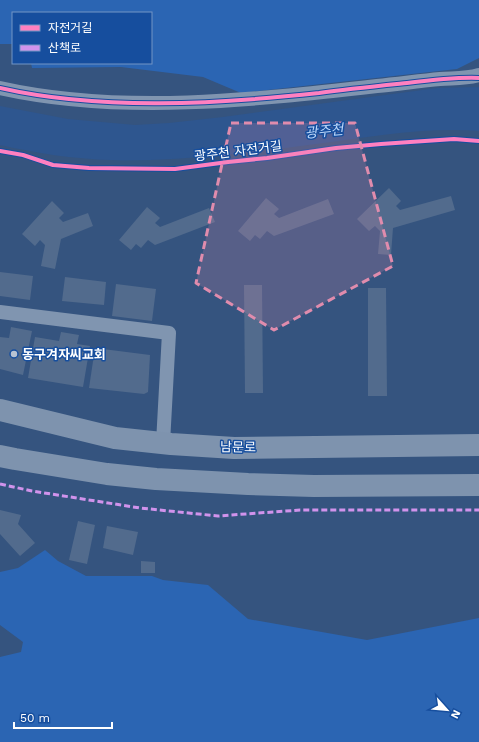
<svg xmlns="http://www.w3.org/2000/svg" width="479" height="742" font-family="'Work Sans','Noto Sans KR',sans-serif">
<style>
.green{fill:#2b65b3}
.water{fill:#2e568f}
.building{fill:#526b8d}
.lines{fill:none;stroke-linecap:round;stroke-linejoin:round}
.minor{stroke:#8095b0;stroke-width:14}
.primary{stroke:#7e93ae;stroke-width:22}
.quiet{stroke:#d193ec;stroke-width:3;stroke-dasharray:6 3;stroke-linecap:butt}
.cycleway-casing{stroke:#164e9e;stroke-width:6}
.cycleway{stroke:#ff80c0;stroke-width:4}
.marked{fill:#e08cad;fill-opacity:0.2;stroke:#e08cad;stroke-width:3;stroke-dasharray:8 5;stroke-linejoin:round}
.poi-dot{fill:#b8c3d2;stroke:#164e9e;stroke-width:1.5}
.labels{text-anchor:middle;dominant-baseline:central;stroke-width:3;stroke-linejoin:round;paint-order:stroke}
.street-label{font-size:13px;fill:#fff;stroke:#164e9e}
.poi-label{font-size:13px;font-weight:bold;fill:#fff;stroke:#164e9e;text-anchor:start}
.water-label{font-size:14px;font-style:italic;fill:#bbd6f9;stroke:#164e9e}
</style>
<rect width="100%" height="100%" fill="#35547f"/>
<g class="green">
<path d="M0 0H479V58L457 69 241 93 203 77 121 67 32 68 31 63H151V13H13V44H0Z"/>
<path d="M45 550 58 561 86 576H152L163 580 208 585 248 619 367 640 479 618V742H0V657L21 652 23 642 0 625V572L18 568Z"/>
</g>
<path class="water" d="M479 87V131C425 127 370 137 316 144 261 151 206 158 150 160 137 160 124 161 111 160 73 159 36 153 0 145V106L68 119 135 125 169 123 223 117 437 88Z"/>
<g class="building">
<path d="M389 188 401 201 396 206 400 210 451 196 455 210 393 228 391 255 378 254 380 231 375 226 369 231 357 219Z"/>
<path d="M266 198 279 209 274 214 279 218 328 199 334 214 274 236 267 231 260 239 255 235 250 241 238 231Z"/>
<path d="M52 201 64 213 59 218 63 222 88 213 93 226 61 239 55 269 41 266 45 245 40 240 35 246 22 234Z"/>
<path d="M147 207 160 218 155 223 160 227 209 208 215 222 155 245 148 240 141 248 136 244 131 250 119 240Z"/>
<path d="M0 272 33 276 30 300 0 296Z"/>
<path d="M65 277 106 282 104 305 62 301Z"/>
<path d="M116 284 156 289 152 321 112 316Z"/>
<path d="M244 285H262L263 393H245Z"/>
<path d="M368 288H386L387 396H368Z"/>
<path d="M11 327 32 331 23 375 0 369V337L9 338Z"/>
<path d="M61 332 79 335 77 344 90 346 83 387 28 378 35 337 59 341Z"/>
<path d="M95 348 150 355 148 392 144 394 89 388Z"/>
<path d="M0 510 21 515 18 524 35 543 20 556 0 534Z"/>
<path d="M78 521 95 525 87 564 69 560Z"/>
<path d="M107 526 138 532 133 555 103 548Z"/>
<path d="M141 561 155 562V573H141Z"/>
</g>
<g class="lines">
<g class="minor">
<path d="M0 88C121 115 254 100 377 86 398 84 419 81 440 79 453 78 466 79 479 75"/>
<path d="M0 312 169 333 163 443"/>
</g>
<g class="primary">
<path d="M0 410 115 438 171 444 234 448 479 445"/>
<path d="M0 456 15 459 107 474 156 479 248 484 314 486 479 485"/>
</g>
<path class="quiet" d="M0 484 32 491 140 508 218 516 300 510H479"/>
<g class="cycleway-casing">
<g id="cycleway">
<path d="M0 88C101 111 217 104 319 93 348 89 378 86 407 83 431 80 455 77 479 78"/>
<path d="M0 151 23 155 53 165 89 168 175 169 228 162 267 158 336 148 381 144 454 139 479 141"/>
</g>
</g>
<use href="#cycleway" class="cycleway"/>
</g>
<path class="marked" d="M231 123H355L393 266 274 330 196 283Z"/>
<circle class="poi-dot" cx="14" cy="354" r="4"/>
<g class="labels">
<g class="street-label">
<text transform="translate(238 151) rotate(-7)">광주천 자전거길</text>
<text transform="translate(238 447) rotate(1)">남문로</text>
</g>
<g class="poi-label">
<text x="22" y="354">동구겨자씨교회</text>
</g>
<g class="water-label">
<text transform="translate(324 131) rotate(-6)">광주천</text>
</g>
</g>
<rect x="12" y="12" width="140" height="52" fill="#164e9e" stroke="#7395c5"/>
<rect x="20" y="25" width="20" height="6" fill="#ff80c0" stroke="#7395c5"/>
<text x="48" y="32" font-size="12" fill="#ffffff">자전거길</text>
<rect x="20" y="45" width="20" height="6" fill="#d193ec" stroke="#7395c5"/>
<text x="48" y="52" font-size="12" fill="#ffffff">산책로</text>
<g transform="translate(447 710) rotate(117)" stroke="#164e9e" stroke-width="3" paint-order="stroke">
<path d="M0-3L7 15L0 10L-7 15Z" fill="#ffffff"/>
<text y="-6" font-size="11" font-weight="bold" text-anchor="middle" fill="#ffffff">N</text>
</g>
<path d="M14 722v6h98v-6" fill="none" stroke="#ffffff" stroke-width="2"/>
<text x="20" y="722" font-size="12" fill="#ffffff" stroke="#164e9e" stroke-width="3" paint-order="stroke">50 m</text>
</svg>
